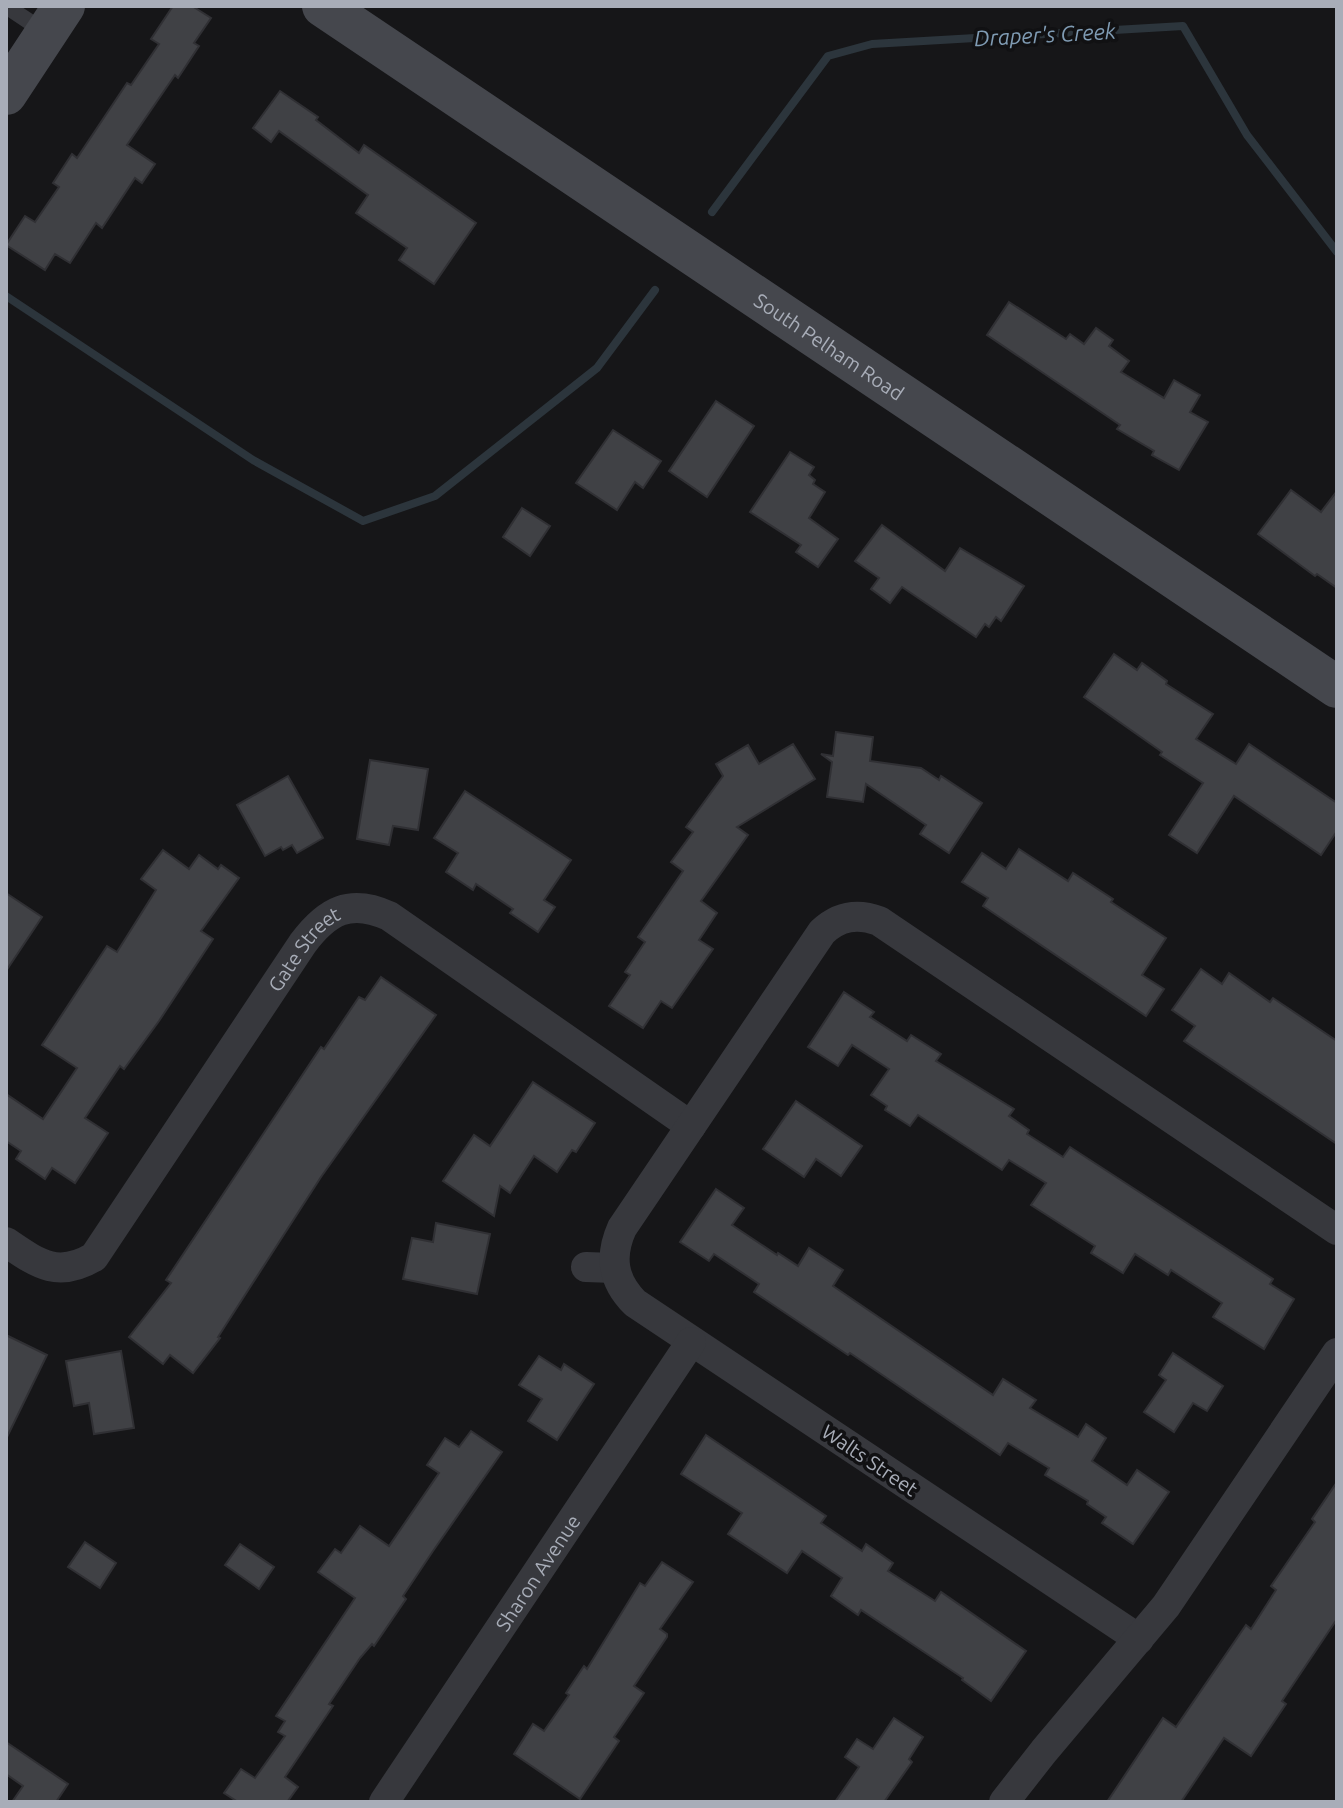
<svg xmlns="http://www.w3.org/2000/svg" width="1343" height="1808" font-family="Ubuntu,sans-serif">
<style>
.lines{fill:none;stroke-linecap:round;stroke-linejoin:round}
.stream{stroke:#2c353c;stroke-width:8}
.building{fill:#404145;stroke:#303034;stroke-width:2}
.lane{stroke:#37383d;stroke-width:16}
.street{stroke:#37383d;stroke-width:30}
.secondary{stroke:#45474d;stroke-width:42}
.labels{text-anchor:middle;dominant-baseline:central;stroke-width:7;stroke-linejoin:round;paint-order:stroke}
.street-label{font-size:20px;fill:#a8adb8;stroke:#111113}
.water-label{font-size:22px;font-style:italic;fill:#7f9bb3;stroke:#111113}
</style>
<rect width="100%" height="100%" fill="#161618"/>
<g class="lines">
<g class="stream">
<path d="M712 212 828 56 872 44 1183 26 1247 135 1337 252"/>
<path d="M6 296 253 460 363 521 435 496 597 368 655 290"/>
</g>
</g>
<g class="building">
<path d="M173 6H192L211 18 194 43 199 46 178 78 175 75 127 145 155 164 142 183 135 178 102 228 96 223 70 263 55 254 45 270 6 245 25 216 35 222 59 187 53 183 72 154 77 158 127 83 131 85 159 44 151 39Z"/>
<path d="M280 91 318 117 316 120 359 153 364 145 476 223 434 284 399 260 407 248 356 213 368 195 279 131 271 142 253 128Z"/>
<path d="M1009 302 1066 339 1070 334 1084 344 1096 328 1113 340 1109 346 1129 361 1121 372 1164 398 1174 380 1200 395 1190 412 1208 422 1179 470 1152 455 1154 451 1117 429 1120 425 987 335Z"/>
<path d="M716 401 754 426 707 497 669 471Z"/>
<path d="M613 430 661 461 643 488 635 482 617 510 576 483Z"/>
<path d="M790 452 814 467 809 475 815 480 813 484 825 492 809 518 838 539 818 567 796 552 801 545 750 512Z"/>
<path d="M1291 490 1321 512 1337 491V588L1317 574 1315 576 1258 534Z"/>
<path d="M522 508 550 526 530 556 503 537Z"/>
<path d="M882 525 945 571 960 548 1024 586 1001 621 996 617 989 627 985 624 976 637 902 587 890 603 871 589 879 578 855 561Z"/>
<path d="M1114 654 1137 670 1142 663 1167 681 1166 684 1213 714 1196 739 1236 764 1249 744 1337 803V831L1321 855 1234 796 1197 853 1169 835 1203 783 1160 755 1162 752 1084 697Z"/>
<path d="M836 732 873 737 870 761 921 768 939 780 941 776 982 803 949 853 920 834 926 825 866 784 863 802 827 797 832 762 821 754 833 756Z"/>
<path d="M793 744 815 779 737 827 748 835 701 901 717 913 699 940 713 949 672 1008 661 1001 643 1028 609 1006 630 975 625 972 645 942 638 937 683 871 671 862 693 832 686 827 723 776 716 764 748 745 759 764Z"/>
<path d="M370 760 428 769 418 830 393 826 389 845 357 839Z"/>
<path d="M288 776 323 838 297 853 292 845 283 850 281 847 265 856 237 805Z"/>
<path d="M465 791 571 860 544 900 555 907 538 932 510 913 513 909 476 884 473 890 446 872 458 853 434 838Z"/>
<path d="M1019 849 1068 881 1073 873 1113 899 1111 902 1166 938 1142 975 1164 989 1146 1016 983 906 988 898 962 882 982 853 1006 869Z"/>
<path d="M163 850 189 869 199 855 218 869 221 865 239 878 201 931 213 939 159 1021 124 1069 120 1066 85 1118 108 1133 75 1183 52 1168 45 1179 16 1159 21 1151 6 1141V1094L43 1119 77 1068 42 1045 107 946 117 952 156 890 141 879Z"/>
<path d="M6 893 42 917 6 971Z"/>
<path d="M1201 969 1222 984 1229 973 1270 1002 1273 998 1337 1041V1144L1184 1041 1195 1026 1172 1010Z"/>
<path d="M381 977 436 1015 321 1177 218 1337 220 1338 193 1373 170 1355 163 1364 129 1337 171 1283 166 1280 321 1047 324 1049 359 997 365 1000Z"/>
<path d="M844 992 874 1012 870 1017 907 1041 911 1035 941 1054 936 1061 1014 1109 1009 1116 1029 1130 1027 1134 1063 1157 1070 1147 1273 1279 1270 1284 1294 1299 1264 1349 1213 1317 1222 1303 1171 1270 1168 1275 1135 1254 1123 1273 1091 1253 1095 1246 1031 1205 1046 1183 1009 1160 1002 1170 918 1115 910 1126 885 1110 887 1106 871 1095 889 1069 852 1045 838 1066 808 1047Z"/>
<path d="M533 1082 595 1123 576 1152 572 1150 557 1172 534 1156 510 1193 500 1186 494 1216 443 1181 474 1135 490 1146Z"/>
<path d="M796 1101 862 1146 841 1176 816 1159 804 1177 763 1149Z"/>
<path d="M716 1189 744 1208 732 1225 777 1255 778 1253 798 1266 809 1248 843 1270 833 1286 993 1395 1003 1379 1036 1400 1030 1408 1078 1437 1086 1424 1106 1438 1092 1461 1127 1485 1137 1470 1169 1492 1133 1544 1102 1523 1106 1517 1087 1504 1088 1501 1045 1475 1049 1468 1008 1443 1000 1455 850 1353 848 1355 754 1292 759 1284 714 1254 709 1261 680 1242Z"/>
<path d="M436 1223 490 1234 477 1294 403 1279 412 1238 433 1242Z"/>
<path d="M6 1335 47 1355 6 1439Z"/>
<path d="M121 1351 134 1428 94 1434 89 1403 74 1406 66 1361Z"/>
<path d="M1173 1353 1223 1386 1207 1411 1193 1403 1174 1432 1144 1412 1166 1380 1159 1375Z"/>
<path d="M539 1356 561 1370 564 1364 594 1384 557 1440 528 1421 542 1399 519 1385Z"/>
<path d="M471 1431 502 1452 433 1551 403 1596 406 1599 374 1646 372 1644 360 1658 329 1704 333 1706 285 1777 298 1787 288 1801 290 1802H238L224 1793 241 1769 255 1778 285 1736 278 1732 285 1721 276 1716 355 1598 318 1572 335 1549 341 1553 360 1526 389 1546 439 1473 427 1465 445 1438 459 1447Z"/>
<path d="M706 1435 826 1516 821 1523 862 1551 866 1544 893 1563 888 1571 935 1601 941 1592 1026 1651 991 1701 962 1680 963 1678 861 1610 858 1615 831 1596 842 1578 802 1551 787 1573 728 1534 742 1513 681 1474Z"/>
<path d="M1337 1482V1619L1282 1701 1286 1704 1251 1756 1224 1738 1181 1802H1107L1163 1718 1176 1727 1246 1625 1251 1629 1276 1590 1271 1586 1315 1522 1312 1519Z"/>
<path d="M85 1542 116 1563 100 1588 68 1567Z"/>
<path d="M240 1544 274 1567 259 1589 225 1565Z"/>
<path d="M662 1562 693 1582 660 1629 667 1634V1637L634 1686 644 1693 614 1737 619 1741 580 1799 514 1754 533 1724 544 1731 569 1695 566 1693 584 1666 587 1669 640 1583 645 1586Z"/>
<path d="M894 1718 923 1737 909 1759 912 1762 884 1802H835L859 1767 845 1757 857 1739 873 1749Z"/>
<path d="M6 1742 68 1784 56 1802H12L23 1786 6 1774Z"/>
</g>
<g class="lines">
<path class="lane" d="M6 6 45 32"/>
<g class="street">
<path id="s1" d="M6 1242C37 1263 57 1279 94 1257L303 943C327 911 350 898 389 916L691 1126"/>
<path d="M586 1267 614 1268"/>
<path d="M1139 1639 635 1303C613 1281 609 1257 622 1228L822 932C839 916 857 913 879 921L1337 1230"/>
<path id="s2" d="M384 1802 691 1342"/>
<path d="M1004 1802 1044 1751 1166 1606 1337 1353"/>
</g>
<g class="secondary">
<path id="s3" d="M323 6 1337 687"/>
<path d="M6 94 64 6"/>
</g>
</g>
<g class="labels">
<g class="street-label">
<text stroke="none"><textPath href="#s3" startOffset="610">South Pelham Road</textPath></text>
<text stroke="none"><textPath href="#s1" startOffset="470">Gate Street</textPath></text>
<text transform="translate(870 1460) rotate(34)">Walts Street</text>
<text stroke="none"><textPath href="#s2" startOffset="276">Sharon Avenue</textPath></text>
</g>
<g class="water-label">
<text transform="translate(1045 34) rotate(-3)">Draper's Creek</text>
</g>
</g>
<rect width="1343" height="1808" fill="none" stroke="#a8adb8" stroke-width="16"/>
</svg>
